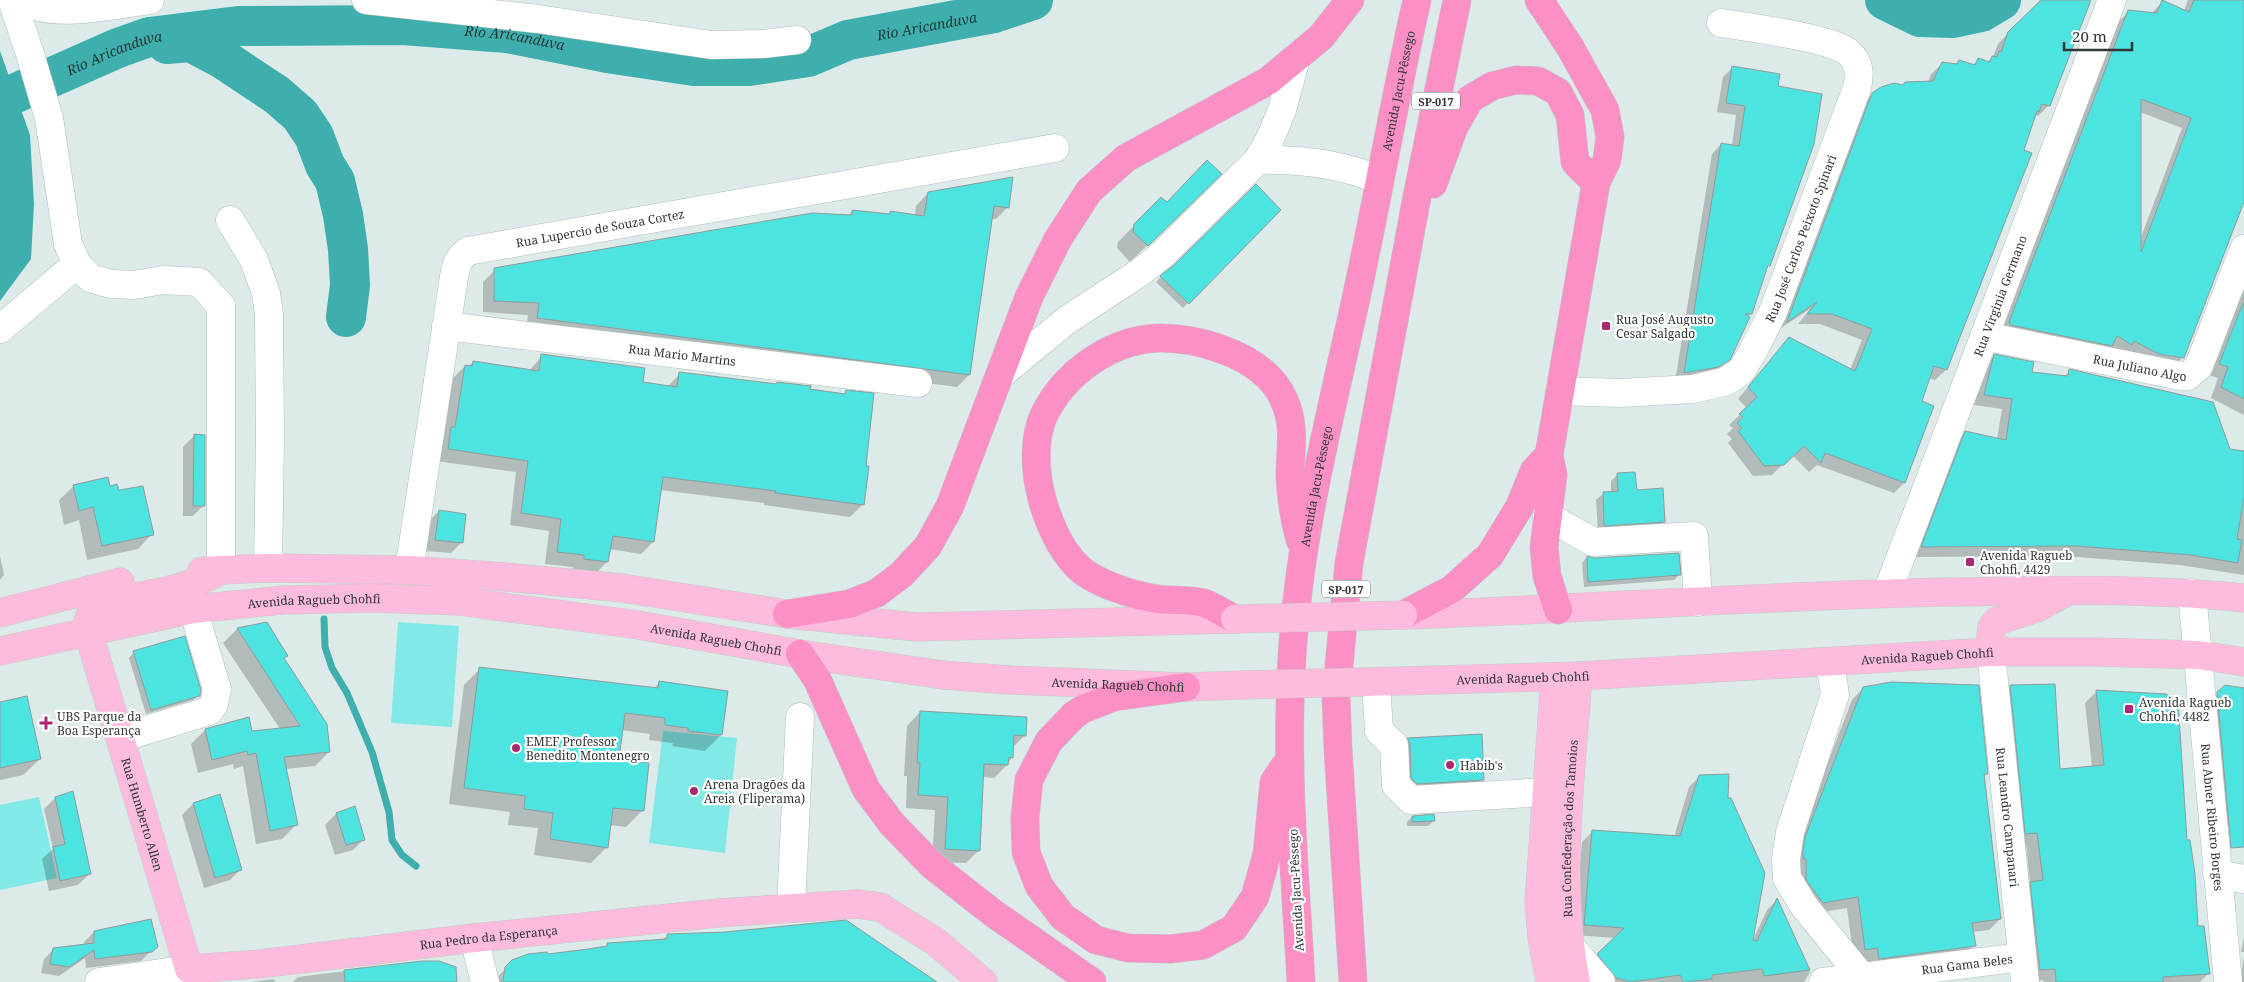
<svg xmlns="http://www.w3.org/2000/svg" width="2244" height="982" font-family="'Noto Serif',serif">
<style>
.green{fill:#81e9e6}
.water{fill:#3eafac}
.shadow{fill:#0003;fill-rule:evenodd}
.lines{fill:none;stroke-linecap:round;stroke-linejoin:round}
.stream{stroke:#3eafac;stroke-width:7}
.river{stroke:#3eafac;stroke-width:40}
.building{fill:#4de3e0;stroke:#8f9c9b;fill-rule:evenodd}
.minor-casing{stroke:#b0bdbd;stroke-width:29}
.major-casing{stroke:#c5c6c6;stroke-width:29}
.highway-casing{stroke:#c5c6c6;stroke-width:29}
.minor{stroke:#fff;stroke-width:28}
.major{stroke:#fdbcdc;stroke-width:28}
.highway{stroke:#fb90c4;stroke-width:28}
.major-bridge-casing{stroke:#c5c6c6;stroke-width:29;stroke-linecap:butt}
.major-bridge{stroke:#fdbcdc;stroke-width:28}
.poi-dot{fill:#aa2773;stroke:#fff;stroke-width:2}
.labels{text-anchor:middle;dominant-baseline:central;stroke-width:4.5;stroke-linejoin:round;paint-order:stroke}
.shield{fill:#fff;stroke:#6e7272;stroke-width:1}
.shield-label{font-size:11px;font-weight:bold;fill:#303535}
.street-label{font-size:12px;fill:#303535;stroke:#fff}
.poi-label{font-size:12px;fill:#303535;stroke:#fff;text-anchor:start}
.water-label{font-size:14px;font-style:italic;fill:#1f3737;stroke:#fff}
</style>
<rect width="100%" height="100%" fill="#dceae9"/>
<g class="green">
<path d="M398 622 459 626 452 727 391 723Z"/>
<path d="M663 731 737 738 725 853 649 843Z"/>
<path d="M39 797 57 878 0 890V805Z"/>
</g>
<path class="water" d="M0 51 30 135 34 204 31 259 0 301Z"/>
<g class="shadow">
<path d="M2040 0H2090L2049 105 2038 116 2034 115 1946 370 1935 380 1928 378 1920 402 1904 483 1894 493 1817 465 1809 472 1792 455 1772 475 1753 476 1728 443 1732 439 1727 434 1733 428 1729 425 1747 408 1738 399 1789 338 1850 370 1862 340 1820 324H1798L1810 309 1778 330 1861 105 1873 94 1928 83 1931 74 1942 64 1955 65 1959 61 1972 66 1978 60 1987 62 1993 57 1998 44Z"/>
<path d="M2188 0H2244V199L2183 357 2173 367 2120 354 2109 347 2101 356 1999 332 2119 21 2129 11 2151 14 2162 2 2184 11ZM2140 112 2182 128 2140 240Z"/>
<path d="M1732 68 1776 87 1813 143 1769 265 1765 269 1751 313 1747 317 1728 359 1718 369 1675 382 1712 154 1721 144 1732 146 1736 115 1717 112 1723 77Z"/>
<path d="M1220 174 1130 262 1117 248 1118 242 1161 199 1166 204Z"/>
<path d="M928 193 1008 207 996 219H991L969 375 957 387 526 330 528 315 483 312V282L495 270 848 216 853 211 915 216 916 206Z"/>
<path d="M1279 210 1183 308 1156 282 1161 277Z"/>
<path d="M2244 283V415L2211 398 2218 378 2209 375Z"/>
<path d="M1995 355 2031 373 2063 377 2070 371 2229 450 2244 453V575L2180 565 2064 556 1912 557 1955 443 1965 433 1997 439 2002 409 1974 405 1984 366Z"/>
<path d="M542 356 642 383 667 387 680 374 775 385 777 383 843 395 846 391 865 467 863 504 850 517 764 505V503L660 490 653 542 641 554 609 549 607 562 595 574 572 571 573 567 545 564 549 531 510 525 516 472 436 461 439 440 444 436 453 378 465 366H469L473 362 529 371Z"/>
<path d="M194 436 204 505 193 516H183V447Z"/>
<path d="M1618 474 1663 522 1657 528 1598 532 1596 500 1603 494 1611 493V481Z"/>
<path d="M74 486 109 487 118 492 152 534 138 549 87 560 79 520 64 525 59 500Z"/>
<path d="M439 511 462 542 451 553 425 551 428 522Z"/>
<path d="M0 556 4 575 0 580Z"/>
<path d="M1587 557 1594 559 1679 575 1674 580 1584 587 1582 563Z"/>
<path d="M266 623 286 656 283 659 329 752 315 766 285 769 296 825 282 839 256 844 243 766 234 769 233 764 198 773 191 744 205 730 251 732 280 729 223 643 237 629Z"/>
<path d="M134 652 199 695 193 700 146 714 129 658Z"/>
<path d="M480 669 653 689 659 683 721 735 705 751 672 746 673 743 649 740 650 734 621 730 618 760 642 811 626 827 610 825 607 847 591 863 534 855 538 828 508 825 510 812 449 804 464 685Z"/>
<path d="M2011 686 2059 771 2092 767 2085 703 2097 691 2186 842 2197 927 2208 974 2200 982H2044L2043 980 2029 981 2019 895 2030 884 2026 844 2014 845 1999 698Z"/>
<path d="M1863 688 1987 774 1983 777 2000 919 1989 930 1972 932 1974 945 1963 957 1867 969 1866 959 1854 960 1847 908 1811 914 1796 891 1794 850 1852 700Z"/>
<path d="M2244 690V818L2237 825 2218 827 2207 704 2218 693Z"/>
<path d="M0 703 40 759 23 775 0 780Z"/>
<path d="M920 712 1025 735 1012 748V757L1007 765 994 778 982 777 979 850 966 863 932 862 935 810 906 808 907 776H904L907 726Z"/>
<path d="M1481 736 1483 780 1466 796 1400 800 1391 756 1408 739Z"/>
<path d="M1700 776 1727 799 1753 940 1767 910 1777 900 1810 972 1804 982H1600L1587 965 1615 938 1574 935 1582 842 1592 832 1674 837 1689 787Z"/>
<path d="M72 792 89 874 78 885 49 891 42 859 53 849 44 809 55 798Z"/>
<path d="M193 804 241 869 230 880 204 888 182 815Z"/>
<path d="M354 807 364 839 353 850 335 855 325 825 336 814Z"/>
<path d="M1412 817 1434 821 1428 826H1407V822Z"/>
<path d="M94 932 156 946 141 961 86 968 85 958 59 976 41 973 44 959 54 949 85 945 84 942Z"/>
<path d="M667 936 935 982H493L513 961 604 948 608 945 662 940Z"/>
<path d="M2244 937V952H2241Z"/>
<path d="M2244 956V982H2240Z"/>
<path d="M410 963 455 982H293L298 977Z"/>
<path d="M274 979 275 982H251Z"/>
</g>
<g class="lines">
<path class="stream" d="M324 619 325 647 332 668 347 693 372 752 389 812 392 840 402 855 416 866"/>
<g class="river">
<path d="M1885 0 1920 17 1953 18 1981 12 2001 0"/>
<path d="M167 44 191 42 223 59 277 95 300 115 314 136 325 165 335 181 343 215 348 249 350 285 346 317"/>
<path id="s1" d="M0 100 118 48 149 37 238 26 403 25 507 33 607 53 694 66H749L808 57 848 40 994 13 1033 0"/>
</g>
</g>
<g class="building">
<path d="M2041 0H2091L2050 106 2042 104 2039 112 2037 111 2024 150 2032 153 1947 370 1934 366 1922 401 1934 406 1905 483 1825 453 1821 463 1804 446 1784 465 1764 466 1738 431 1742 428 1737 423 1743 417 1739 414 1757 397 1748 387 1789 337 1855 371 1872 329 1832 314H1807L1817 302 1787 322 1872 93 1881 87 1894 83 1903 85 1905 82 1933 81 1942 62 1957 64 1959 60 1975 65 1978 58 1990 62 1992 56 1997 57 1999 51 2001 52 2008 32Z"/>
<path d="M2162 0 2189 12 2194 0H2244V202L2184 358 2159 354 2134 341 2132 345 2117 336 2112 346 2010 325 2009 322 2128 10 2157 13ZM2141 99 2191 118 2141 252Z"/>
<path d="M1732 66 1780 74 1778 86 1822 94 1814 144 1770 266 1768 265 1752 314H1745L1750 317 1730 360 1719 367 1684 373 1721 143 1739 146 1745 106 1726 103Z"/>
<path d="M1207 160 1222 174 1148 246 1133 232 1134 224 1161 197 1167 202Z"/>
<path d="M1013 177 1009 208 994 206 970 375 537 318 539 303 494 301V268L812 213 852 215V210L890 214V211L924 216 928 192Z"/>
<path d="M1256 184 1281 210 1189 304 1160 276 1174 265Z"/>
<path d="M2243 303H2244V399L2221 387 2228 367 2219 364Z"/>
<path d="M541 354 645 368 643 382 677 387 679 372 777 384V382L811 386 810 389 845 394 846 390 874 393 866 466H869L864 505 775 493 776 491 663 477 654 542 613 536 608 562 584 559V555L557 552 561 519 521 513 528 461 448 449 451 427H455L465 365 472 366 473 361 539 371Z"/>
<path d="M1994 354 2034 362 2032 372 2068 376 2069 369 2213 402 2230 449 2244 451V497L2237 539 2242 540 2238 563 2191 555 2076 546 1921 547 1965 431 2006 440 2012 399 1984 395Z"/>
<path d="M194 434 205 435V506H193Z"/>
<path d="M1635 472 1637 490 1663 488 1665 522 1604 526 1603 492 1618 491 1617 473Z"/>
<path d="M108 477 110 486 117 484 119 490 143 486 154 535 102 546 93 507 79 511 73 485Z"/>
<path d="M439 510 466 514 463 543 435 540Z"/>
<path d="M1679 553 1681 575 1588 582 1587 556 1594 558Z"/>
<path d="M267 622 288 656 284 658 327 724 330 752 284 757 298 825 270 831 256 753 248 755 247 751 212 760 205 729 249 717 252 731 300 726 237 628Z"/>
<path d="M185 636 201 690 200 696 151 710 133 651Z"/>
<path d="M479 667 658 688 659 681 728 691 722 735 688 731V728L665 725V718L625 713 619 759 649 763 644 811 613 808 608 848 550 839 553 813 524 809 525 796 464 788Z"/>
<path d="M1891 682 1979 685 1988 774H1984L2001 919 1972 923 1976 946 1879 959 1877 948 1865 950 1858 897 1823 903 1806 880V859H1803V852L1805 837 1863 687Z"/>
<path d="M2055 684 2060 769 2104 765 2096 690 2166 694 2178 701 2187 840H2190L2195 874 2198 926H2204L2210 974 2163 977V982H2056L2055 969 2040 970 2030 882 2043 880 2037 833 2025 834 2010 685Z"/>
<path d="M2225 685 2244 688V847L2231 848 2217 692Z"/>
<path d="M27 696 41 759 0 768V702Z"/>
<path d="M920 711 1027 717 1026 736 1014 735 1013 758 1009 757 1008 765 984 764 980 851 945 849 948 797 918 795 920 763H917Z"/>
<path d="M1482 734 1484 780 1417 784 1411 778 1410 744 1407 738Z"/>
<path d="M1729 774 1728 798H1731L1765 873 1753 940 1757 941 1777 898 1810 970 1764 976 1762 969 1712 975V979L1686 982H1683L1680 975 1631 982 1616 978 1597 954 1624 928 1584 925 1592 830 1680 836 1699 775Z"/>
<path d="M73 791 91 874 60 881 53 847 65 844 55 797Z"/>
<path d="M220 794 242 870 215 878 193 803Z"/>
<path d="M355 806 365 840 346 845 336 813Z"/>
<path d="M1434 814 1435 821 1412 822V816Z"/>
<path d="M151 919 158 947 152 952 95 959 94 950 69 967 50 964 53 948 94 943V931Z"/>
<path d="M846 920 937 982H503L505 967 512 960 528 954 547 952 548 954 588 949 607 946V943L667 939V934L725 932Z"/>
<path d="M422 961H439L456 967 457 982H345L344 970Z"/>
</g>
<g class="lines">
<g class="minor-casing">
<g id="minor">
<path d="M12 0 30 54 49 118 68 244 77 264 90 278 111 284 134 285 163 280 199 282 221 306V570"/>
<path d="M23 0C52 20 116 4 150 0"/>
<path d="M366 0 538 19 711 45 763 44 797 40"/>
<path d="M1258 160C1300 159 1341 163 1379 180"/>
<path d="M230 220 254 260 266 293 269 314 270 438 268 568"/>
<path id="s2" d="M446 326 918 383"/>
<path d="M0 329 77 264"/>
<path id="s3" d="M1984 336 2181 376H2188L2199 366 2244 249"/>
<path d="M1000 375 1067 320 1139 273 1163 254 1258 160 1270 139 1282 110 1296 58"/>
<path id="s4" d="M1560 391 1620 393 1693 389 1727 381 1741 371 1752 353 1773 312 1857 88C1860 74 1860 63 1849 53 1833 38 1746 27 1721 23"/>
<path d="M1547 516 1593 542 1694 536 1698 602"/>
<path id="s5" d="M409 570 454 277C456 265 458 258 468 251L1055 148"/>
<path id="s6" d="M1887 593 2112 0"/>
<path id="s7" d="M2192 593 2228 982"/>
<path id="s8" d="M1991 652 2025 982"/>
<path d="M1830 662 1835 695 1790 832 1786 859 1787 878 1804 906 1866 982"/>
<path d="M1376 682 1379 731 1394 745 1396 785 1411 800 1546 792"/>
<path d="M120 738 209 711 214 704 217 689 193 609"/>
<path d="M2217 874 2244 879"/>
<path d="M791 907 800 717"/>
<path d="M474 938 485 982"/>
<path d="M1569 945 1601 982"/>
<path d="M99 982 189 969"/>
<path id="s9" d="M1823 982 2022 957"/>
</g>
</g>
<g class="major-casing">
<g id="major">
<path id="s10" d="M221 570C186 591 144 595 104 602 82 614 87 628 93 648L189 969 259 964 474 938 718 913 857 904 880 907 936 942 983 982"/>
<path d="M202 571 268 568 409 570 505 577 622 588 787 614 917 627 1235 619"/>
<path d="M0 613 120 582"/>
<path d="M1403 615C1586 609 1769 595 1952 592 2050 590 2147 588 2244 598"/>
<path id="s11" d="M0 651 193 609 284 600 372 598 459 601 632 624 800 654 943 675 1010 680 1186 687 1243 685"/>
<path d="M1991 652V635L1992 627 1997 621 2037 608 2064 593"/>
<path id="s12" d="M1364 682 1578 676 1991 652H2097L2198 655 2244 662"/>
<path d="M1550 982 1542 938 1539 902 1555 677"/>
<path id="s13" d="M1576 982C1556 882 1571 777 1578 676"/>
</g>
</g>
<g class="highway-casing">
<g id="highway">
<path d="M1539 0 1570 47 1605 110 1610 137 1607 160 1596 183 1549 455 1553 475 1544 547 1547 576 1558 610"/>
<path d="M1433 184 1454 127 1470 99 1492 86 1516 80 1538 81 1558 92 1570 115 1575 162 1596 183"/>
<path d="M787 614 849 604 877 593 901 575 928 546 950 506 1029 297 1058 239 1089 191 1126 158 1268 81 1321 37 1350 0"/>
<path d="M1403 615 1452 589 1490 555 1520 506 1534 471 1549 455"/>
<path d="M1235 619C1225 614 1214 607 1204 603 1190 599 1172 601 1158 599 1135 596 1093 583 1077 566 1059 548 1047 519 1041 495 1035 470 1033 439 1044 415 1065 372 1112 339 1160 338 1180 338 1202 342 1221 349 1246 358 1273 374 1284 400 1296 426 1290 449 1290 476 1291 498 1294 519 1300 540"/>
<path d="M800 654 817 679 866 789 892 824 933 866 993 913 1092 982"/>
<path d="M1186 687 1114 697 1083 709 1074 715 1049 741 1029 780 1025 817 1026 852 1039 886 1063 917 1096 940 1128 948 1170 949 1203 945 1234 928 1255 897 1267 854 1274 782 1284 767"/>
<path id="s14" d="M1301 982C1295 874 1285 766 1292 657 1299 537 1329 421 1355 303 1377 203 1394 101 1417 0"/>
<path d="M1353 982 1338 749 1336 696 1349 563 1416 202 1457 0"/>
</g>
</g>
<use href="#minor" class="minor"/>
<use href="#major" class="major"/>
<use href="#highway" class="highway"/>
<g class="major-bridge-casing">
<g id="major-bridge">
<path d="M1235 619 1403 615"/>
<path d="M1243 685 1364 682"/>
</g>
</g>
<use href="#major-bridge" class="major-bridge"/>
</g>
<g class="poi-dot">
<rect x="1601" y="321" width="10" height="10" rx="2.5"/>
<rect x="1965" y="557" width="10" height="10" rx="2.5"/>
<rect x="2124" y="704" width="10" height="10" rx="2.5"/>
<path d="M43.5 715.5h5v5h5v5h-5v5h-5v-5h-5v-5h5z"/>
<circle cx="516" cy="748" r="5"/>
<circle cx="1450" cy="765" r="5"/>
<circle cx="694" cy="791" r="5"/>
</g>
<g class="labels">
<g class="shield">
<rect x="1412" y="92.5" width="48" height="17" rx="4"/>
<rect x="1322" y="580.5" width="48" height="17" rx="4"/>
</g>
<g class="shield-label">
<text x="1436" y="101">SP-017</text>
<text x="1346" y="589">SP-017</text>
</g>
<g class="street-label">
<text stroke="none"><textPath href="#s14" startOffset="902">Avenida Jacu-Pêssego</textPath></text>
<text stroke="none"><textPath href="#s5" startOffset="461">Rua Lupercio de Souza Cortez</textPath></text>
<text stroke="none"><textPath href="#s4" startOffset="331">Rua José Carlos Peixoto Spinari</textPath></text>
<text stroke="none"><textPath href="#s6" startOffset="318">Rua Virginia Germano</textPath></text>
<text stroke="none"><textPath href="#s2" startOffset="238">Rua Mario Martins</textPath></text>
<text stroke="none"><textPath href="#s3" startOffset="159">Rua Juliano Algo</textPath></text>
<text stroke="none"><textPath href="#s14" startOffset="498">Avenida Jacu-Pêssego</textPath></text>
<text stroke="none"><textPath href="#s11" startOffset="319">Avenida Ragueb Chohfi</textPath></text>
<text stroke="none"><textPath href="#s11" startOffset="724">Avenida Ragueb Chohfi</textPath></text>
<text stroke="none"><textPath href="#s12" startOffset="564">Avenida Ragueb Chohfi</textPath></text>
<text stroke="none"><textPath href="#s12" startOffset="159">Avenida Ragueb Chohfi</textPath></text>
<text stroke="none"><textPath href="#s11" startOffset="1129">Avenida Ragueb Chohfi</textPath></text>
<text stroke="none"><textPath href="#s10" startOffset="349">Rua Humberto Allen</textPath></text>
<text stroke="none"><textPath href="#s8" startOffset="166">Rua Leandro Campanari</textPath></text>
<text stroke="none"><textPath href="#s7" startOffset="225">Rua Abner Ribeiro Borges</textPath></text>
<text stroke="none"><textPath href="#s13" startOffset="154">Rua Confederação dos Tamoios</textPath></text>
<text transform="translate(1296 890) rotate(-93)">Avenida Jacu-Pêssego</text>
<text stroke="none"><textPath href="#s10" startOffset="812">Rua Pedro da Esperança</textPath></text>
<text stroke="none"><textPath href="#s9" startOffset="145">Rua Gama Beles</textPath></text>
</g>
<g class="poi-label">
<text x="1616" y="319">Rua José Augusto<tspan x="1616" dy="14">Cesar Salgado</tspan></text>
<text x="1980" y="555">Avenida Ragueb<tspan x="1980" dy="14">Chohfi, 4429</tspan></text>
<text x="2139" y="702">Avenida Ragueb<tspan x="2139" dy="14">Chohfi, 4482</tspan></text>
<text x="57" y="716">UBS Parque da<tspan x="57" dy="14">Boa Esperança</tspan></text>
<text x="526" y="741">EMEF Professor<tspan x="526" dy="14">Benedito Montenegro</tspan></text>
<text x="1460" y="765">Habib's</text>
<text x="704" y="784">Arena Dragões da<tspan x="704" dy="14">Areia (Fliperama)</tspan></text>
</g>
<g class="water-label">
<text stroke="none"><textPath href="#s1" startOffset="949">Rio Aricanduva</textPath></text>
<text stroke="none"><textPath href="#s1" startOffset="529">Rio Aricanduva</textPath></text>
<text stroke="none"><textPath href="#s1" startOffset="124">Rio Aricanduva</textPath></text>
</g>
</g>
<path d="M2064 42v8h68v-8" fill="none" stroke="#303535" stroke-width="2.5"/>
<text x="2072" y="42" font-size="15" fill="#303535" stroke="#ffffff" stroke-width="4" paint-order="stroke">20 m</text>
</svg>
